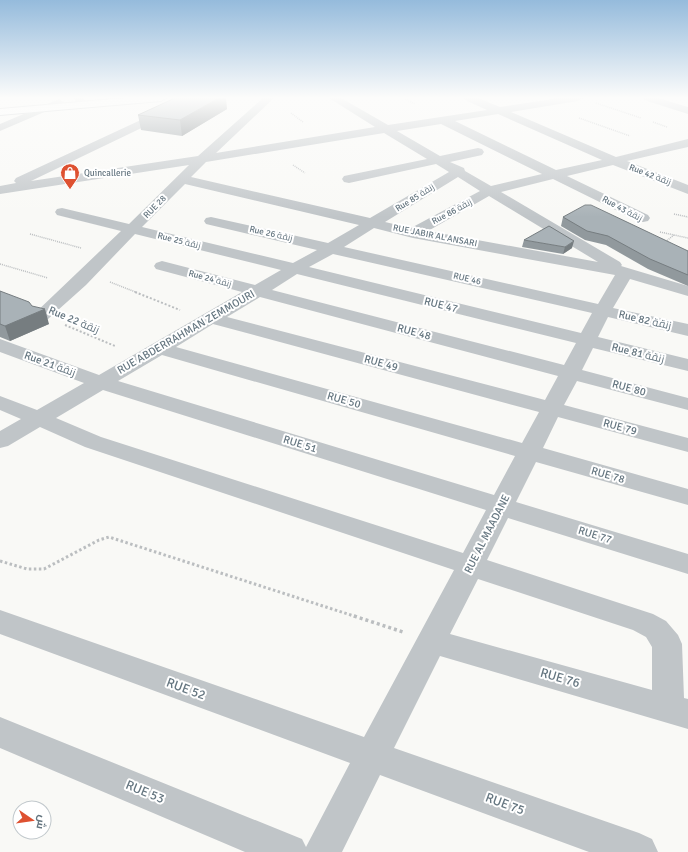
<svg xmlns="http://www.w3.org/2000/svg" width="688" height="852" font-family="Signika,Cairo,sans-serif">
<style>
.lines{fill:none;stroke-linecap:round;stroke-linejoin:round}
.major-casing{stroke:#b4b9bd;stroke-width:2}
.path-far3{stroke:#bbbec0;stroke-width:1.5;stroke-dasharray:1 1;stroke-linecap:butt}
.path-far2{stroke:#bbbec0;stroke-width:2;stroke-dasharray:2 2;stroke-linecap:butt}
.path-far1{stroke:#bbbec0;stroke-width:3;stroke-dasharray:2.5 2.5;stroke-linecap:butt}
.path{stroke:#bbbec0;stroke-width:3.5;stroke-dasharray:3 3;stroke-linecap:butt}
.minor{fill:#c0c5c8;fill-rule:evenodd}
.major{fill:#fff;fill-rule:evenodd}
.wall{fill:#91999d}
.shaded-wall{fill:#767d80}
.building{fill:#a9b2b7;stroke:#767d80}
.labels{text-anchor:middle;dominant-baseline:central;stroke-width:4;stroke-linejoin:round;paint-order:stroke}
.far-poi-label{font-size:9px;fill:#657680;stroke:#fff;text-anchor:start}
.far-street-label{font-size:9px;fill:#657680;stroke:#fff}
.street-label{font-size:11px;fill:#657680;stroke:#fff}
.near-street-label{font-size:13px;fill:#657680;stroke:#fff}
</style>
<rect width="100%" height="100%" fill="#f9f9f6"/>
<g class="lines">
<g class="major-casing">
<path id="major" d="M125 98H166L161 101 0 115V109Z"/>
</g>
<g class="path-far3">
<path d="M403 98 415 104"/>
<path d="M596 103 641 118"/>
<path d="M291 113 303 122"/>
<path d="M579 118 630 136"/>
<path d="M653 122 667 127"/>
<path d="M293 165 305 173"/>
<path d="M674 214 688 217"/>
<path d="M660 232 688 238"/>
<path d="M30 234 81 248"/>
<path d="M664 243 674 235"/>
<path d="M0 264 48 278"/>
<path d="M110 282 138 293"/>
</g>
<g class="path-far2">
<path d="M135 292 180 310"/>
<path d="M65 325 115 346"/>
</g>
<path class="path-far1" d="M0 561 27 569H44L99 540 109 537 357 617"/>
<path class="path" d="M354 616 403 632"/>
<g class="minor">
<path d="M74 98H84L85 101 84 103H76Z"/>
<path d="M184 98H196L181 109 31 181 198 156 263 98H274L216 153 375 127 329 98H341L388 125 487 110 465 100 464 98H478L500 107 559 98H583L578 101 511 112 616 157 688 139V147L627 161 688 185V194L613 165 567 176 648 215 650 218 648 221 643 222 638 221 553 179 501 192 620 262 622 265 621 266 688 286V296L630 279 613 308 688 324V336L608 317 598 337 688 359V371L593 348 582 370 688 398V410L577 381 564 405 688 438V452L558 417 543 448 688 489V505L536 462 516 502 688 554V574L508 518 487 560 653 614 666 621 678 635 682 644 684 698 688 699V729L440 656 394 748 639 833 652 839 658 852H589L380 775 342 852H245L0 748V717L302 839 306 847 350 763 0 634V610L364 737 454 570 85 447 40 427 8 446 0 448V431L21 419 0 410V396L37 410 84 383 0 352V339L99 375 242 292 156 269 154 266 156 263 162 261 255 285 281 270 135 234 86 285 48 319 42 320 36 319 33 315 121 231 57 215 55 212 57 209 62 208 129 224 189 165 0 194V186L16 183 14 181 16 178 173 105ZM498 114 602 160 556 170 455 121ZM441 124 542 174 491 186 465 171 464 168 450 162 482 155 484 152 482 149 478 148 440 156 397 131ZM384 133 427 159 344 176 342 179 344 182 349 183 436 164 449 172 370 218 191 177 206 162ZM458 177 480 191 411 228 385 222ZM185 184 359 225 328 243 211 217 206 218 204 221 206 224 317 250 293 263 142 227ZM489 196 598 262 428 231ZM374 228 413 238 615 275 598 304 344 247ZM333 254 592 313 581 333 309 267ZM297 274 576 343 564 365 272 290ZM260 297 558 376 545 400 227 317ZM213 324 539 412 522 443 176 347ZM162 355 515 456 494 495 118 381ZM103 390 486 510 463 553 101 437 56 418ZM478 579 633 630 646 637 652 647V690L450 634Z"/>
<path d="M643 98H658L688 107V114L644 100Z"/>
<path d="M59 99 64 102 63 104 0 131V124Z"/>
</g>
<use href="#major" class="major"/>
</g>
<g class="wall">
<path d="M227 109 182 136 141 130 138 115Z"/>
<path d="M563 217 688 251V286L648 269 606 245 585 240 561 226Z"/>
<path d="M524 240 572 248 563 254 522 247Z"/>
<path d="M0 291 49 324 10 341 0 337Z"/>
</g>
<g class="shaded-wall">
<path d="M219 98H226L227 109 182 136 180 120Z"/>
<path d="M574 241 572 248 563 254 565 247Z"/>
<path d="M45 309 49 324 10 341 5 326Z"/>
</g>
<g class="building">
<path d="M175 98H219L180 120 138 115Z"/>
<path d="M585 205H591L688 251V275L650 259 608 236 587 231 563 217Z"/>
<path d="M549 226 574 241 565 247 524 240Z"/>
<path d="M0 291 29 302 32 306 45 309 5 326 0 324Z"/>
</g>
<linearGradient id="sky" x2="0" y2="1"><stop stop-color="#95bbdc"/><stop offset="0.45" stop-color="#fcfcfb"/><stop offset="1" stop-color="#fcfcfb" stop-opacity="0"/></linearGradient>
<rect width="688" height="217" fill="url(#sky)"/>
<defs>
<g id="shop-pin" transform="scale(1)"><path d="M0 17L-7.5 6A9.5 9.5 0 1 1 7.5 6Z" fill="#de5131" stroke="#fff"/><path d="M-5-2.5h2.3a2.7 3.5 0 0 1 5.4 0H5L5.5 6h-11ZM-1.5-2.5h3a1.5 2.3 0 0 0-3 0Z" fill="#fff"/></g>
</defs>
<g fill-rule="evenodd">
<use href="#shop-pin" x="70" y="173"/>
</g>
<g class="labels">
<g class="far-poi-label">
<text x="84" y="173">Quincallerie</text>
</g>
<g class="far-street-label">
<text transform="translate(650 175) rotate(21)">Rue 42 زنقة</text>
<text transform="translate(415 198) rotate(-32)">Rue 85 زنقة</text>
<text transform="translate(155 207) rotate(-46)">RUE 28</text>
<text transform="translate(622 209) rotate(28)">Rue 43 زنقة</text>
<text transform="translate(452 212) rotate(-28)">Rue 86 زنقة</text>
<text transform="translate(271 234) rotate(13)">Rue 26 زنقة</text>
<text transform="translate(435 236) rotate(11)">RUE JABIR AL ANSARI</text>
<text transform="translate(179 241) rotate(14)">Rue 25 زنقة</text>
<text transform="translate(210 279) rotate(15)">Rue 24 زنقة</text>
<text transform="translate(467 279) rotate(13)">RUE 46</text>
</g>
<g class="street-label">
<text transform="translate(441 305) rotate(14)">RUE 47</text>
<text transform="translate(74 320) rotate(23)">Rue 22 زنقة</text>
<text transform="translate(645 320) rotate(13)">Rue 82 زنقة</text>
<text transform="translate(186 332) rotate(-30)">RUE ABDERRAHMAN ZEMMOURI</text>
<text transform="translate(414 332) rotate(15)">RUE 48</text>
<text transform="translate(638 353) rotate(14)">Rue 81 زنقة</text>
<text transform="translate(381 363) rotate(15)">RUE 49</text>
<text transform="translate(50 364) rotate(20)">Rue 21 زنقة</text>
<text transform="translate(629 388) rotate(15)">RUE 80</text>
<text transform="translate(344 400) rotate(16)">RUE 50</text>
<text transform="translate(620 427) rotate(15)">RUE 79</text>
<text transform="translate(300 444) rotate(17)">RUE 51</text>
<text transform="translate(608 475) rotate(16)">RUE 78</text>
<text transform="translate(487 534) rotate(-63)">RUE AL MAADANE</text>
<text transform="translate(595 535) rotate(17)">RUE 77</text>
</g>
<g class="near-street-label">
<text transform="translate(560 678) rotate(16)">RUE 76</text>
<text transform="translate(186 689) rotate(20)">RUE 52</text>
<text transform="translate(145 792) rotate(22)">RUE 53</text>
<text transform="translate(505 804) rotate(20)">RUE 75</text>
</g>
</g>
<g transform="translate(32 820) rotate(103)"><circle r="19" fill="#ffffff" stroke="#c1c8cc"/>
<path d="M0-3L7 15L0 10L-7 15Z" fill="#de5131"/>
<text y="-6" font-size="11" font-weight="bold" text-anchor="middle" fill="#657680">ش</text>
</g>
</svg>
